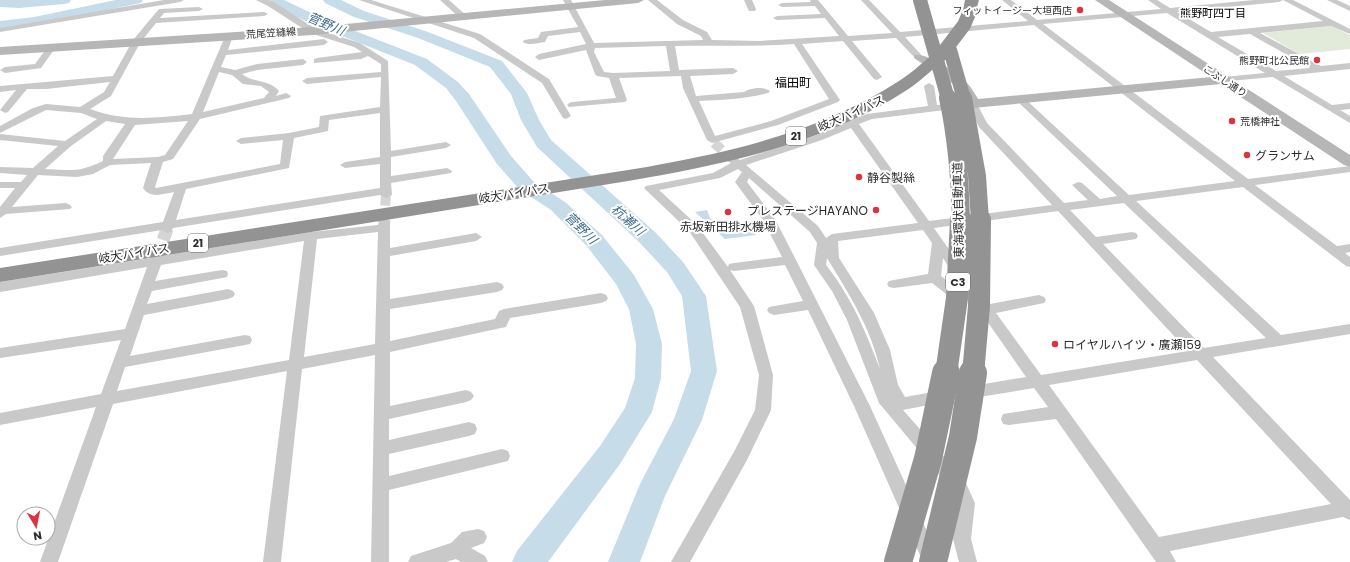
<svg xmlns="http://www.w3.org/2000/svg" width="1350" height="562" font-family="Poppins,'Noto Sans JP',sans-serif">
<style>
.green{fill:#e2eada}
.water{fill:#c6dce9}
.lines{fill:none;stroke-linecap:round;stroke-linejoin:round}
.river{fill:#c6dce9;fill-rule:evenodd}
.street-tunnel-far1{stroke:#d5d5d5;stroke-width:10;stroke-dasharray:10 5.5;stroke-linecap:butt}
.street-tunnel{stroke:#d5d5d5;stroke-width:13;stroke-dasharray:13 6;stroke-linecap:butt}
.street{fill:#c9c9c9;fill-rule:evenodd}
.secondary{fill:#b6b6b6;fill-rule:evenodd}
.highway{fill:#939393;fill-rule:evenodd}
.highway-bridge-far3{stroke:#939393;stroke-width:14}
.highway-bridge-far2{stroke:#939393;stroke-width:18}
.highway-bridge-far1{stroke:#939393;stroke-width:22}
.highway-bridge{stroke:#939393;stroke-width:28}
.poi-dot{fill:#df3240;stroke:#fff;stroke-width:1.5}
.labels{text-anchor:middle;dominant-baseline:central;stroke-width:4;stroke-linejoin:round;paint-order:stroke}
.far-poi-label{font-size:10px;fill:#2c2c2c;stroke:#fff;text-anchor:end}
.far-street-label{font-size:10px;fill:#2c2c2c;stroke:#fff}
.far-neighbourhood-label{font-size:11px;fill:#000;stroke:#fff}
.shield{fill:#fff;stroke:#6b6b6b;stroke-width:1}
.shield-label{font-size:11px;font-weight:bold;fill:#2c2c2c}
.far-quarter-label{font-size:12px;fill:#000;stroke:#fff}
.street-label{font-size:12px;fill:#2c2c2c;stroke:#fff}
.poi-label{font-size:12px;fill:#2c2c2c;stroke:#fff;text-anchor:start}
.water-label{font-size:13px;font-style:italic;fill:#3d6d8b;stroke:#fff}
</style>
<rect width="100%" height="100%" fill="#fff"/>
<path class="green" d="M1331 26 1350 35V49L1299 54 1263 33Z"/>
<path class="water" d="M707 210 710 218 723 229H725L723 223 732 222 735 228 752 227 756 235 725 239 695 212Z"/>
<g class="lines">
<g class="river">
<path d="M0 0H71L69 3 64 4 19 8 0 7Z"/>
<path d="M116 0H143L141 3 136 4 34 25 0 29V21L34 17Z"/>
<path d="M266 0H284L322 18 427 59 458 82 469 94 511 156 533 181 565 202 602 235 634 275 653 309 662 344 661 378 652 412 620 464 548 562H512L517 551 600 446 625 408 635 378 636 344 629 309 616 284 586 245 551 210 519 189 497 164 456 101 446 88 415 65 312 24 268 3Z"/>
<path d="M323 0H341L364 11 428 32 502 61 527 93 539 120 551 140 655 232 683 262 706 296 717 371 702 420 665 496 640 562H608L640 484 674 419 691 371 682 296 667 272 639 242 537 147 521 120 511 94 490 67 418 38 354 17 325 3Z"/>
</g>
<g class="street-tunnel-far1">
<path d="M714 143 734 160"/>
<path d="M384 221 386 195"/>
</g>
<g class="street-tunnel">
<path d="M384 222V220"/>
<path d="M157 258 167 229"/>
</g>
<g class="street">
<path d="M164 0H184L180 2 0 32V28Z"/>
<path d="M256 0H267L274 2 316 29 360 43 388 61 391 151 446 142 451 145 446 148 391 157V176L447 168 452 171 451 173 391 183 392 195 386 198 380 195 173 228 171 232 167 233 162 230 0 256V248L163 222 174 192C162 194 151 199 143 188L151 163 110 165 93 174 77 177 38 175 12 207 66 203 70 205 72 207 70 209 6 214 0 218V207L15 188H0V182H21L27 175 0 173V167L33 168 58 146 0 140V134L65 141 97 119 81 113 46 110 0 133V126L33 108 46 104 80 107 104 92 110 82 46 89H27L8 112 5 113 0 110 16 90 0 92V86L113 76 133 40 159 9 199 7 203 9 199 11 164 13 160 18 264 12 268 14 264 16 156 23 140 43 111 96 90 109C125 122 156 118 192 114L226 34 229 33 233 36 228 50 324 39 328 42 324 45 226 55 221 67 235 70 257 64 303 59 307 62 303 65 257 70 242 74C253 83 269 79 279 91L276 96 286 93 291 96 289 98 200 119 173 159 163 162 155 187 156 188 280 164 283 140 241 144 236 141 241 138 289 133 319 127 320 116 380 107 381 77 307 84 302 81 307 78 381 72V64L368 56 361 59 314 63V59L317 58 362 52 354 47 310 33 268 6ZM219 72 232 75 243 84 261 86 269 92 264 98 203 112ZM380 113V157L345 162 340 165 345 168 380 164V188L176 220 186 189 289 168 294 138 328 131 329 120ZM106 121 125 124 103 156V161C78 173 71 170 45 169L71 146ZM188 121 165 155 158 157 113 159 135 125Z"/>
<path d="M359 0H371L480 34 549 79 571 116 566 119 563 118 542 83 474 38Z"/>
<path d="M440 0H449L468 17 461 19Z"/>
<path d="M563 0H571L594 43 703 40 701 36 677 24 648 0H657L683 20 707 32 712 40 760 41 839 36 825 18 777 20 773 18 777 16 821 14 815 6 782 7 778 5 782 3 811 2 810 0H818L848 36 892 33 861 0H869L900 32 1028 21 1002 0H1011L1037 20 1161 9 1148 0H1157L1170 8 1254 0H1283L1279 2 1177 12 1211 32 1323 21 1283 0H1293L1350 29V34L1331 26 1260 33 1321 66 1350 63V69L1284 76 1332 105 1350 103V109L1340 110 1350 116V123L1273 77 1220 82 1218 80 1223 77 1265 73 1167 13 1043 24 1248 179 1350 166V172L1255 185 1337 246 1350 244V252L1345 253 1350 257V267L1346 266 1243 187 1136 201 1281 335 1350 324V334L1213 357 1350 500V520L1343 517 1170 551 1176 562H1156L1056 419 1009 425 1003 424 1001 419 1003 414 1048 407 1034 388 967 399 962 397 959 393 962 389 967 387 1026 377 973 301 975 298C983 295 985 298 990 304L1039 295 1044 297 1046 300 1044 303 996 313 1041 375 1188 351 1058 211 934 228 964 271 963 274H953L943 258 941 276 965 295 967 298 965 301H955L932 283 894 288 889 287 887 284 889 281 894 280 928 274 932 243 923 230 838 241 839 258 874 313 890 350 898 385 905 397 944 390 949 392 952 396 949 400 944 402 903 410 964 479 975 503 971 539 977 562H959L953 539 957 503 951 489 879 403 847 320 832 291 814 265 817 243 810 232 749 178 747 182 775 219 796 260 870 406 940 560 939 562H923L854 406 808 310 774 315 769 313 767 310 769 307 803 301 785 265 734 271 730 270 754 306 773 375 771 410 747 460 690 562H671L735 450 755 410 759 375 740 307 689 231 646 190 644 188 646 186 713 173 731 163 729 160 730 158 734 157 740 160 814 136 867 114 928 106 924 86 929 83 934 86 937 105 976 102 987 123 1064 203 1088 200 1072 185 1078 182 1082 183 1100 199 1117 196 1017 101 1015 99 1017 97H1023L1129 195 1235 181 1034 25 905 37 924 58 920 61 917 60 896 38 852 41 882 77 877 80 874 79 843 41 802 44 840 100 838 102 778 125 712 143 707 140 683 88 681 76 619 78 627 100 625 102 569 107 567 105 569 103 572 102 616 98 609 78 597 76 595 74 586 50 539 60 535 57 539 54 586 44 580 32 548 36 545 42C538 43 528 46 523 42L524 40 538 38 541 32 578 27ZM1250 34 1310 68 1276 71 1218 37ZM794 44 829 99 771 121 715 136 699 101C722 100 746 99 768 93L770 91C764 86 750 88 744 92L696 96 690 76 733 74 738 71 733 68 679 70 675 46C715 45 754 47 794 44ZM666 46 670 71 613 73 604 72 594 52 595 48ZM969 107 979 127 1052 205 929 221 859 124 872 119ZM851 128 918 223 832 234 826 238 818 226 746 165 822 140ZM738 169 742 172 735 182 763 220 782 257 734 263 729 264 728 267 697 225 659 190 720 178ZM1124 203 1266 338 1204 348 1103 244 1136 239 1138 236 1136 233 1132 232 1096 237 1070 210ZM827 258C849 294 871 328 880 369 865 330 852 298 826 265ZM1197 360 1331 504 1159 537 1049 385Z"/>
<path d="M744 0H752L756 9 755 11H749Z"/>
<path d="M1327 0H1337L1350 6V11Z"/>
<path d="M52 44 56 47 41 68 5 73 0 70 5 67 35 64 49 45Z"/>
<path d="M384 218 390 222V248L476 233 482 237 476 241 390 256V299L497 282 502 284 504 287 502 290 497 292 390 309V341L495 319 499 311 504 309 601 293 606 295 608 298 606 301 601 303 510 318 506 327 501 328 390 352V406L466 390 471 392 474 396 471 400 466 402 389 419V440L469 422 475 424 477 429 475 434 469 436 389 454V476L502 449 508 451 510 456 508 461 389 490V562H371L375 355 302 369 281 562H263L287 371 113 404 58 562H40L96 407 0 425V413L101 394 121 340 0 358V348L125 329 147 267 0 292V282L151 258 153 255 157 254 162 256 311 232 378 225 380 219ZM378 232 375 344 304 357 317 239ZM304 241 289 360 117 391 125 367 245 345 250 344 252 340 250 336 245 335 130 356 144 315 228 299 233 297 235 294 233 291 228 289 147 304 152 291 222 278 227 277 228 274 227 271 222 270 155 281 161 265Z"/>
<path d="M478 529 484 531 487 537 484 543 471 548 485 556 488 562H461L456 559 446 562H408L411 556 451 543 462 532Z"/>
</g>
<g class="secondary">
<path d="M605 0H644L638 3 313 35 0 55V47L313 27Z"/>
<path d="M1095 0H1109L1350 155V167L1344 165 1221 84 973 108 968 107 962 95 953 84 914 58 915 55C926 53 955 71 963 79 969 84 974 92 978 99L1211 77Z"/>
</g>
<g class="highway">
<path d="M965 0H979L975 14H965L963 11Z"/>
<path d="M942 50 947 51 949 54 947 57C935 67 923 79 910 88 825 144 726 164 628 181L0 282V268L628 170C723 154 817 134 899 81 912 73 924 61 937 51Z"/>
</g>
<g class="highway-bridge-far3">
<path d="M920 0 948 99"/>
<path d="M950 50 964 99"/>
<path d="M942 54 964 25 970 11"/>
</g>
<g class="highway-bridge-far2">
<path d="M948 98C957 139 960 180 961 221"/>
<path d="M963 98 977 176 980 221"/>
</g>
<g class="highway-bridge-far1">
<path d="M946 374 957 298 961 220"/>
<path d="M973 374 979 306 980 220"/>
</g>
<g class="highway-bridge">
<path d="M898 562 928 459 946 373"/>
<path d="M933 562 963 437 973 373"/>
</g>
</g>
<g class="poi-dot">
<circle cx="1080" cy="10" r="4"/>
<circle cx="1317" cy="60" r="4"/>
<circle cx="1232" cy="121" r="4"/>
<circle cx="1247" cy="155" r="4"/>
<circle cx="859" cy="177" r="4"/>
<circle cx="876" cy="210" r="4"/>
<circle cx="728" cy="212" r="4"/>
<circle cx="1055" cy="344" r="4"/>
</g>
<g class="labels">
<g class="far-poi-label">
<text x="1072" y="10">フィットイージー大垣西店</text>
<text x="1309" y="60">熊野町北公民館</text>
<text x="1240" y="121" text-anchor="start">荒橋神社</text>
</g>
<g class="far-street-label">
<text transform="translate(271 33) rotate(-4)">荒尾笠縫線</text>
<text transform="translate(1225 81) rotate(33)">こぶし通り</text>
</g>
<g class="far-neighbourhood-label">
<text x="1213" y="13">熊野町四丁目</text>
</g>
<g class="shield">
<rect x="786" y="127" width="20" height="18" rx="3"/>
<rect x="188" y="234" width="20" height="18" rx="3"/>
<rect x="946" y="273" width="24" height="18" rx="3"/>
</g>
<g class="shield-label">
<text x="796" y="136">21</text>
<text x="198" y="243">21</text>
<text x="958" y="282">C3</text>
</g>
<g class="far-quarter-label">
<text x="793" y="82">福田町</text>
</g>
<g class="street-label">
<text transform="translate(851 113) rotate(-24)">岐大バイパス</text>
<text transform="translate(514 193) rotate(-9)">岐大バイパス</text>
<text transform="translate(958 210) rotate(-91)">東海環状自動車道</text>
<text transform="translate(134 253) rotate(-9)">岐大バイパス</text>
</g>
<g class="poi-label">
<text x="1255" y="155">グランサム</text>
<text x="867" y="177">静谷製絲</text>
<text x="868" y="210" text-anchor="end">プレステージHAYANO</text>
<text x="728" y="226" text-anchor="middle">赤坂新田排水機場</text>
<text x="1063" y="344">ロイヤルハイツ・廣瀬159</text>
</g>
<g class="water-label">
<text transform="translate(326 24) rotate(23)">菅野川</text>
<text transform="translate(628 220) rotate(42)">杭瀬川</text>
<text transform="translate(581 228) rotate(45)">菅野川</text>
</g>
</g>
<g transform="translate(36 526) rotate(170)"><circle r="19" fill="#ffffff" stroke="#ababab"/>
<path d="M0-3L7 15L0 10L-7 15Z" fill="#df3240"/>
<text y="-6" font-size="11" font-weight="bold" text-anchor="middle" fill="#2c2c2c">N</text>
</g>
</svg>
